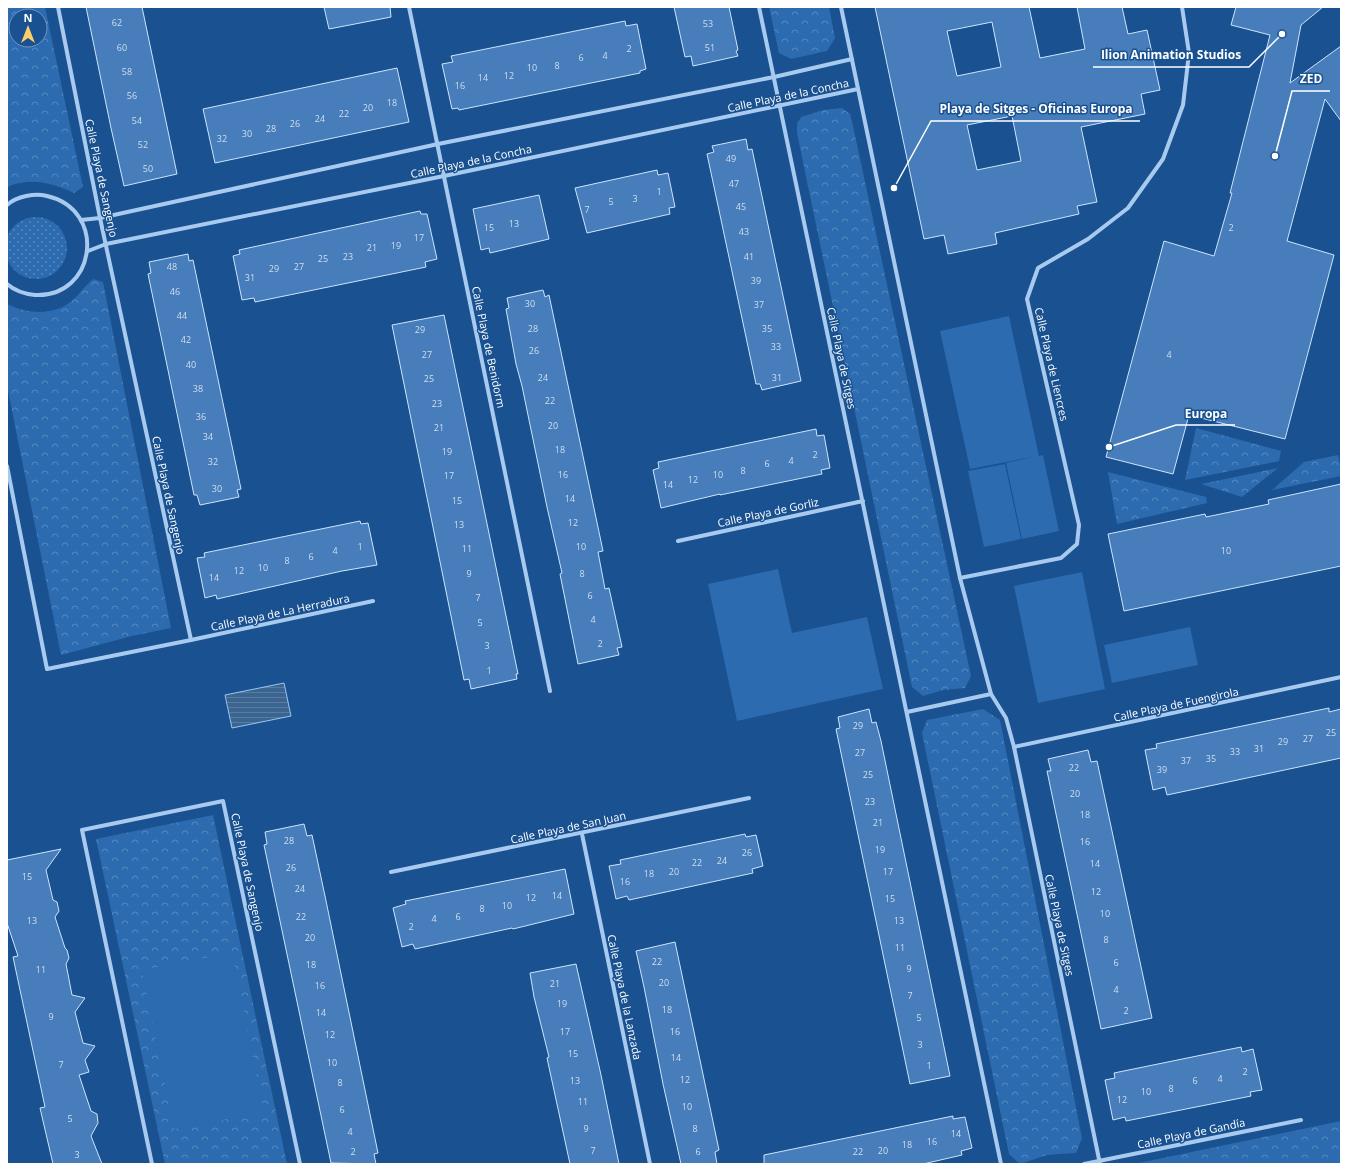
<svg xmlns="http://www.w3.org/2000/svg" width="1348" height="1171" font-family="'Open Sans',sans-serif">
<style>
.grass{fill:url(#grass-dots)}
.park{fill:url(#park-crowns);fill-rule:evenodd}
.pitch{fill:#2c6baf}
.water{fill:url(#water-rules);stroke:#9ac6f1}
.building{fill:#467dba;stroke:#cee4fb;fill-rule:evenodd}
.lines{fill:none;stroke-linecap:round;stroke-linejoin:round}
.minor{stroke:#a8caef;stroke-width:4}
.labels{text-anchor:middle;dominant-baseline:central;stroke-width:3;stroke-linejoin:round;paint-order:stroke}
.number-label{font-size:9px;fill:#d1deee}
.street-label{font-size:11px;fill:#fff;stroke:#195191}
.leader{fill:none;stroke:#fff;stroke-width:1.5}
.callout-dot{fill:#fff;stroke:#195191;stroke-width:1.5}
.callout-label{font-size:12px;text-anchor:middle;font-weight:bold;fill:#fff;stroke:#195191;stroke-width:3;stroke-linejoin:round;paint-order:stroke}
</style>
<defs>
<pattern id="grass-dots" width="8" height="8" patternUnits="userSpaceOnUse"><rect width="8" height="8" fill="#2c6baf"/><path d="M2 2h.1M6 6h.1" fill="none" stroke="#5689bf" stroke-width="1.8" stroke-linecap="round"/></pattern>
<pattern id="park-crowns" width="20" height="18" patternUnits="userSpaceOnUse"><rect width="20" height="18" fill="#2c6baf"/><path d="M2 6a3 3 0 1 1 6 0M12 15a3 3 0 1 1 6 0" fill="none" stroke="#5689bf"/></pattern>
<pattern id="water-rules" width="6" height="5" patternUnits="userSpaceOnUse"><rect width="6" height="5" fill="#3b6491"/><path d="M0 2.5h6" fill="none" stroke="#587ba2"/></pattern>
</defs>
<rect width="100%" height="100%" fill="#195191"/>
<circle class="grass" cx="36" cy="248" r="31"/>
<g class="park">
<path d="M7 7H45L83 187 74 193C52 183 31 177 7 187ZM16 16H40V40H16Z"/>
<path d="M769 7H829L835 38 827 51 791 59 779 53Z"/>
<path d="M842 108 850 114 853 126 971 676 965 688 943 690 923 696 912 687 797 133V124L801 117 823 110Z"/>
<path d="M93 279 103 282 171 628 132 636 61 655 7 386V304C29 315 57 316 75 298 81 292 86 285 93 279Z"/>
<path d="M1196 428 1281 451 1279 461 1185 480Z"/>
<path d="M1338 455 1341 468V476L1272 490 1304 462Z"/>
<path d="M1278 468 1242 497 1201 484Z"/>
<path d="M1108 472 1206 497 1207 503 1117 524Z"/>
<path d="M983 709 1000 720 1082 1138 1076 1153 1047 1155 1020 1164 1009 1154 922 733 927 720Z"/>
<path d="M213 815 287 1164H165L96 839Z"/>
<path d="M1341 1121V1164H1134Z"/>
</g>
<g class="pitch">
<path d="M1009 316 1039 456 1043 455 1059 531 1022 539 1006 463 1032 457 970 469 940 331Z"/>
<path d="M1005 464 1021 539 984 547 968 471Z"/>
<path d="M778 569 792 633 867 617 883 689 737 721 708 584Z"/>
<path d="M1082 572 1105 689 1038 703 1014 586Z"/>
<path d="M1190 627 1198 665 1112 683 1104 645Z"/>
<path d="M232 953 264 1112 174 1129 142 970Z"/>
</g>
<path class="water" d="M284 683 291 716 232 728 225 695Z"/>
<g class="building">
<path d="M86 7H142L177 174 124 186 111 128Z"/>
<path d="M324 7H390L391 17 329 29Z"/>
<path d="M674 7H729L738 50 736 51 738 56 693 66 691 56 685 57Z"/>
<path d="M875 7H1029L1040 58 1085 49 1077 7H1122L1128 34 1147 30 1160 90 1141 94 1145 114 1081 127 1097 202 1077 206 1079 214 995 233 997 244 948 254 944 235 924 239ZM992 22 1001 67 957 76 947 31ZM1012 116 1021 161 977 170 967 125Z"/>
<path d="M1236 7H1323L1301 25 1290 83 1341 46V121L1325 99 1287 241 1334 255 1285 439 1189 415 1173 474 1106 457 1164 241 1214 256 1232 193H1230L1270 35 1231 25Z"/>
<path d="M625 21 626 26 637 24 646 69 640 71V73L459 110 458 108 452 109 442 64 453 62 451 56Z"/>
<path d="M397 68 409 122 215 163 203 109Z"/>
<path d="M746 139 748 150 752 149 801 381 762 390 760 384H756L707 154 714 152 712 146Z"/>
<path d="M657 170 658 175 668 173 675 207 669 208 670 214 587 233 575 188Z"/>
<path d="M539 195 549 239 490 253 489 248 481 250 473 209Z"/>
<path d="M420 211 421 214H427L437 259 425 262 426 267 255 302 254 298 242 300 233 256 240 254 239 250Z"/>
<path d="M188 254 189 261 193 260 241 489 237 490 239 497 200 505 197 495H194L148 274 151 273 149 262Z"/>
<path d="M543 290 545 297 549 295 603 551 598 552 605 589 609 588 622 647 617 648 619 655 578 664 560 574 562 573 547 507 522 386 516 364 506 309 509 308 507 298Z"/>
<path d="M444 315 518 674H516L517 679 471 689 469 679 464 680 392 325Z"/>
<path d="M816 429 817 436 824 435 830 468 821 470 822 474 720 495V494L661 508 653 470 659 468 658 462Z"/>
<path d="M1341 484V566L1124 611 1108 534 1205 514 1206 517 1269 504 1268 500Z"/>
<path d="M360 521 361 524 368 523 377 565 342 571 217 599 216 595 205 598 197 558 205 557 204 553Z"/>
<path d="M1329 708V712L1341 709V758L1167 795 1165 787 1153 790 1145 750 1157 748 1156 744Z"/>
<path d="M869 709 872 723 876 722 881 741 950 1076 910 1084 836 729 840 728 838 717Z"/>
<path d="M1088 750 1091 762 1097 761 1152 1018 1101 1029 1047 771H1051L1048 759Z"/>
<path d="M304 824 307 836 312 835 325 896 378 1153 374 1154 376 1164 331 1163 264 845 267 844 265 832Z"/>
<path d="M745 834 746 837 756 835 763 866 752 869 753 873 629 900 627 896 616 899 609 866 621 864 620 860Z"/>
<path d="M61 849 46 870 53 900 57 902 59 911 55 917 65 948 67 950 69 958 66 964 72 995 85 998 75 1012 83 1043 95 1046 85 1060 89 1072 79 1075 91 1111 97 1114 98 1123 91 1136 102 1164H53L40 1108 45 1107 13 957 18 956 7 923V860Z"/>
<path d="M565 869 574 914 513 929 512 928 415 949 413 944 402 947 393 908 406 904 405 901Z"/>
<path d="M675 942 719 1150 715 1152 717 1164H681L663 1084 644 987 636 951Z"/>
<path d="M576 964 601 1075 619 1164H570L547 1058 549 1057 534 997 530 973Z"/>
<path d="M1241 1047 1242 1052 1253 1049 1262 1090 1250 1092 1251 1096 1126 1121 1125 1117 1113 1120 1105 1080 1115 1078 1114 1073Z"/>
<path d="M953 1116V1119L965 1117 972 1148 961 1151 962 1155 923 1164H764V1155Z"/>
</g>
<g class="lines">
<g class="minor">
<path d="M409 7 550 691"/>
<path d="M759 7 1001 1164"/>
<path d="M841 7 960 578 991 694 1006 718 1014 747 1100 1164"/>
<path d="M7 205C17 196 35 193 47 196 108 210 96 298 35 295 25 294 15 291 7 284"/>
<path d="M81 220 100 218 438 144 774 77 852 59"/>
<path d="M88 251 106 244 444 176 858 89"/>
<path d="M7 466 47 669 191 640 100 218 58 7"/>
<path d="M678 541 863 501"/>
<path d="M960 578 1061 558 1077 544 1079 525 1027 299 1038 268 1088 239 1128 208 1163 159 1183 105 1189 53 1182 7"/>
<path d="M191 640 373 601"/>
<path d="M907 712 991 694"/>
<path d="M1014 747 1341 677"/>
<path d="M582 834 650 1164"/>
<path d="M391 872 749 798"/>
<path d="M152 1164 82 830 223 801 300 1164"/>
<path d="M1084 1164 1301 1120"/>
</g>
</g>
<g class="labels">
<g class="number-label">
<text x="117" y="22">62</text>
<text x="708" y="23">53</text>
<text x="122" y="47">60</text>
<text x="710" y="47">51</text>
<text x="629" y="48">2</text>
<text x="605" y="55">4</text>
<text x="581" y="57">6</text>
<text x="557" y="65">8</text>
<text x="532" y="67">10</text>
<text x="127" y="71">58</text>
<text x="509" y="75">12</text>
<text x="483" y="77">14</text>
<text x="460" y="85">16</text>
<text x="132" y="95">56</text>
<text x="392" y="102">18</text>
<text x="368" y="107">20</text>
<text x="344" y="113">22</text>
<text x="320" y="118">24</text>
<text x="137" y="120">54</text>
<text x="295" y="123">26</text>
<text x="271" y="128">28</text>
<text x="247" y="133">30</text>
<text x="222" y="138">32</text>
<text x="143" y="144">52</text>
<text x="731" y="158">49</text>
<text x="148" y="168">50</text>
<text x="734" y="183">47</text>
<text x="659" y="191">1</text>
<text x="635" y="198">3</text>
<text x="611" y="201">5</text>
<text x="741" y="206">45</text>
<text x="587" y="209">7</text>
<text x="514" y="223">13</text>
<text x="489" y="227">15</text>
<text x="1231" y="227">2</text>
<text x="744" y="231">43</text>
<text x="419" y="237">17</text>
<text x="396" y="245">19</text>
<text x="372" y="247">21</text>
<text x="348" y="256">23</text>
<text x="749" y="256">41</text>
<text x="323" y="258">25</text>
<text x="172" y="266">48</text>
<text x="299" y="266">27</text>
<text x="274" y="268">29</text>
<text x="250" y="277">31</text>
<text x="756" y="280">39</text>
<text x="175" y="291">46</text>
<text x="530" y="303">30</text>
<text x="759" y="304">37</text>
<text x="182" y="315">44</text>
<text x="533" y="328">28</text>
<text x="767" y="328">35</text>
<text x="420" y="329">29</text>
<text x="186" y="339">42</text>
<text x="776" y="346">33</text>
<text x="534" y="350">26</text>
<text x="427" y="354">27</text>
<text x="1169" y="354">4</text>
<text x="191" y="364">40</text>
<text x="543" y="377">24</text>
<text x="777" y="377">31</text>
<text x="429" y="378">25</text>
<text x="198" y="388">38</text>
<text x="550" y="400">22</text>
<text x="437" y="403">23</text>
<text x="201" y="416">36</text>
<text x="553" y="425">20</text>
<text x="439" y="427">21</text>
<text x="208" y="436">34</text>
<text x="560" y="449">18</text>
<text x="447" y="451">19</text>
<text x="815" y="454">2</text>
<text x="791" y="460">4</text>
<text x="213" y="461">32</text>
<text x="767" y="463">6</text>
<text x="743" y="470">8</text>
<text x="563" y="474">16</text>
<text x="718" y="474">10</text>
<text x="449" y="475">17</text>
<text x="693" y="479">12</text>
<text x="668" y="484">14</text>
<text x="217" y="488">30</text>
<text x="570" y="498">14</text>
<text x="457" y="500">15</text>
<text x="573" y="522">12</text>
<text x="459" y="524">13</text>
<text x="360" y="546">1</text>
<text x="581" y="546">10</text>
<text x="467" y="548">11</text>
<text x="335" y="550">4</text>
<text x="1226" y="550">10</text>
<text x="311" y="556">6</text>
<text x="287" y="560">8</text>
<text x="263" y="567">10</text>
<text x="239" y="570">12</text>
<text x="469" y="573">9</text>
<text x="582" y="573">8</text>
<text x="214" y="577">14</text>
<text x="590" y="595">6</text>
<text x="478" y="597">7</text>
<text x="593" y="619">4</text>
<text x="480" y="622">5</text>
<text x="600" y="643">2</text>
<text x="487" y="645">3</text>
<text x="489" y="670">1</text>
<text x="858" y="725">29</text>
<text x="1331" y="732">25</text>
<text x="1308" y="738">27</text>
<text x="1283" y="741">29</text>
<text x="1259" y="748">31</text>
<text x="1235" y="751">33</text>
<text x="860" y="752">27</text>
<text x="1211" y="758">35</text>
<text x="1186" y="760">37</text>
<text x="1074" y="767">22</text>
<text x="1162" y="769">39</text>
<text x="868" y="774">25</text>
<text x="1075" y="793">20</text>
<text x="870" y="801">23</text>
<text x="1085" y="814">18</text>
<text x="878" y="822">21</text>
<text x="289" y="840">28</text>
<text x="1085" y="841">16</text>
<text x="880" y="849">19</text>
<text x="747" y="852">26</text>
<text x="722" y="860">24</text>
<text x="697" y="862">22</text>
<text x="1095" y="863">14</text>
<text x="291" y="867">26</text>
<text x="674" y="871">20</text>
<text x="888" y="871">17</text>
<text x="649" y="873">18</text>
<text x="27" y="876">15</text>
<text x="625" y="881">16</text>
<text x="300" y="888">24</text>
<text x="1096" y="891">12</text>
<text x="557" y="895">14</text>
<text x="531" y="897">12</text>
<text x="890" y="898">15</text>
<text x="507" y="905">10</text>
<text x="482" y="908">8</text>
<text x="1105" y="913">10</text>
<text x="301" y="916">22</text>
<text x="458" y="916">6</text>
<text x="434" y="918">4</text>
<text x="32" y="920">13</text>
<text x="899" y="920">13</text>
<text x="411" y="926">2</text>
<text x="310" y="937">20</text>
<text x="1106" y="939">8</text>
<text x="900" y="947">11</text>
<text x="657" y="961">22</text>
<text x="1116" y="962">6</text>
<text x="311" y="964">18</text>
<text x="909" y="968">9</text>
<text x="41" y="969">11</text>
<text x="664" y="982">20</text>
<text x="555" y="983">21</text>
<text x="320" y="985">16</text>
<text x="1116" y="989">4</text>
<text x="910" y="995">7</text>
<text x="562" y="1003">19</text>
<text x="667" y="1009">18</text>
<text x="1126" y="1010">2</text>
<text x="321" y="1012">14</text>
<text x="51" y="1016">9</text>
<text x="919" y="1017">5</text>
<text x="565" y="1031">17</text>
<text x="675" y="1031">16</text>
<text x="330" y="1034">12</text>
<text x="920" y="1044">3</text>
<text x="573" y="1053">15</text>
<text x="676" y="1057">14</text>
<text x="332" y="1062">10</text>
<text x="61" y="1064">7</text>
<text x="929" y="1065">1</text>
<text x="1245" y="1071">2</text>
<text x="1220" y="1078">4</text>
<text x="685" y="1079">12</text>
<text x="575" y="1080">13</text>
<text x="1195" y="1080">6</text>
<text x="340" y="1082">8</text>
<text x="1171" y="1088">8</text>
<text x="1146" y="1091">10</text>
<text x="1122" y="1099">12</text>
<text x="583" y="1101">11</text>
<text x="687" y="1106">10</text>
<text x="342" y="1109">6</text>
<text x="70" y="1118">5</text>
<text x="586" y="1128">9</text>
<text x="695" y="1128">8</text>
<text x="350" y="1131">4</text>
<text x="956" y="1133">14</text>
<text x="932" y="1141">16</text>
<text x="907" y="1144">18</text>
<text x="593" y="1150">7</text>
<text x="883" y="1150">20</text>
<text x="353" y="1151">2</text>
<text x="698" y="1151">6</text>
<text x="858" y="1151">22</text>
<text x="77" y="1154">3</text>
</g>
<g class="street-label">
<text transform="translate(788 95) rotate(-12)">Calle Playa de la Concha</text>
<text transform="translate(471 161) rotate(-12)">Calle Playa de la Concha</text>
<text transform="translate(102 178) rotate(78)">Calle Playa de Sangenjo</text>
<text transform="translate(489 347) rotate(78)">Calle Playa de Benidorm</text>
<text transform="translate(842 358) rotate(78)">Calle Playa de Sitges</text>
<text transform="translate(1052 364) rotate(77)">Calle Playa de Liencres</text>
<text transform="translate(169 495) rotate(78)">Calle Playa de Sangenjo</text>
<text transform="translate(768 512) rotate(-12)">Calle Playa de Gorliz</text>
<text transform="translate(280 612) rotate(-12)">Calle Playa de La Herradura</text>
<text transform="translate(1176 704) rotate(-12)">Calle Playa de Fuengirola</text>
<text transform="translate(568 827) rotate(-12)">Calle Playa de San Juan</text>
<text transform="translate(248 872) rotate(78)">Calle Playa de Sangenjo</text>
<text transform="translate(1060 925) rotate(78)">Calle Playa de Sitges</text>
<text transform="translate(625 997) rotate(78)">Calle Playa de la Lanzada</text>
<text transform="translate(1191 1133) rotate(-12)">Calle Playa de Gandía</text>
</g>
</g>
<path class="leader" d="M1282 34L1249 67H1093M1275 156L1292 91H1330M894 188L931 121H1140M1109 447L1176 425H1235"/>
<g class="callout-dot">
<circle cx="1282" cy="34" r="4"/>
<circle cx="1275" cy="156" r="4"/>
<circle cx="894" cy="188" r="4"/>
<circle cx="1109" cy="447" r="4"/>
</g>
<g class="callout-label">
<text x="1171" y="59">Ilion Animation Studios</text>
<text x="1311" y="83">ZED</text>
<text x="1036" y="113">Playa de Sitges - Oficinas Europa</text>
<text x="1206" y="418">Europa</text>
</g>
<rect width="1348" height="1171" fill="none" stroke="#ffffff" stroke-width="16"/>
<g transform="translate(28 28)"><circle r="19" fill="#195191" stroke="#7597bd"/>
<path d="M0-3L7 15L0 10L-7 15Z" fill="#ffce66"/>
<text y="-6" font-size="11" font-weight="bold" text-anchor="middle" fill="#ffffff">N</text>
</g>
</svg>
